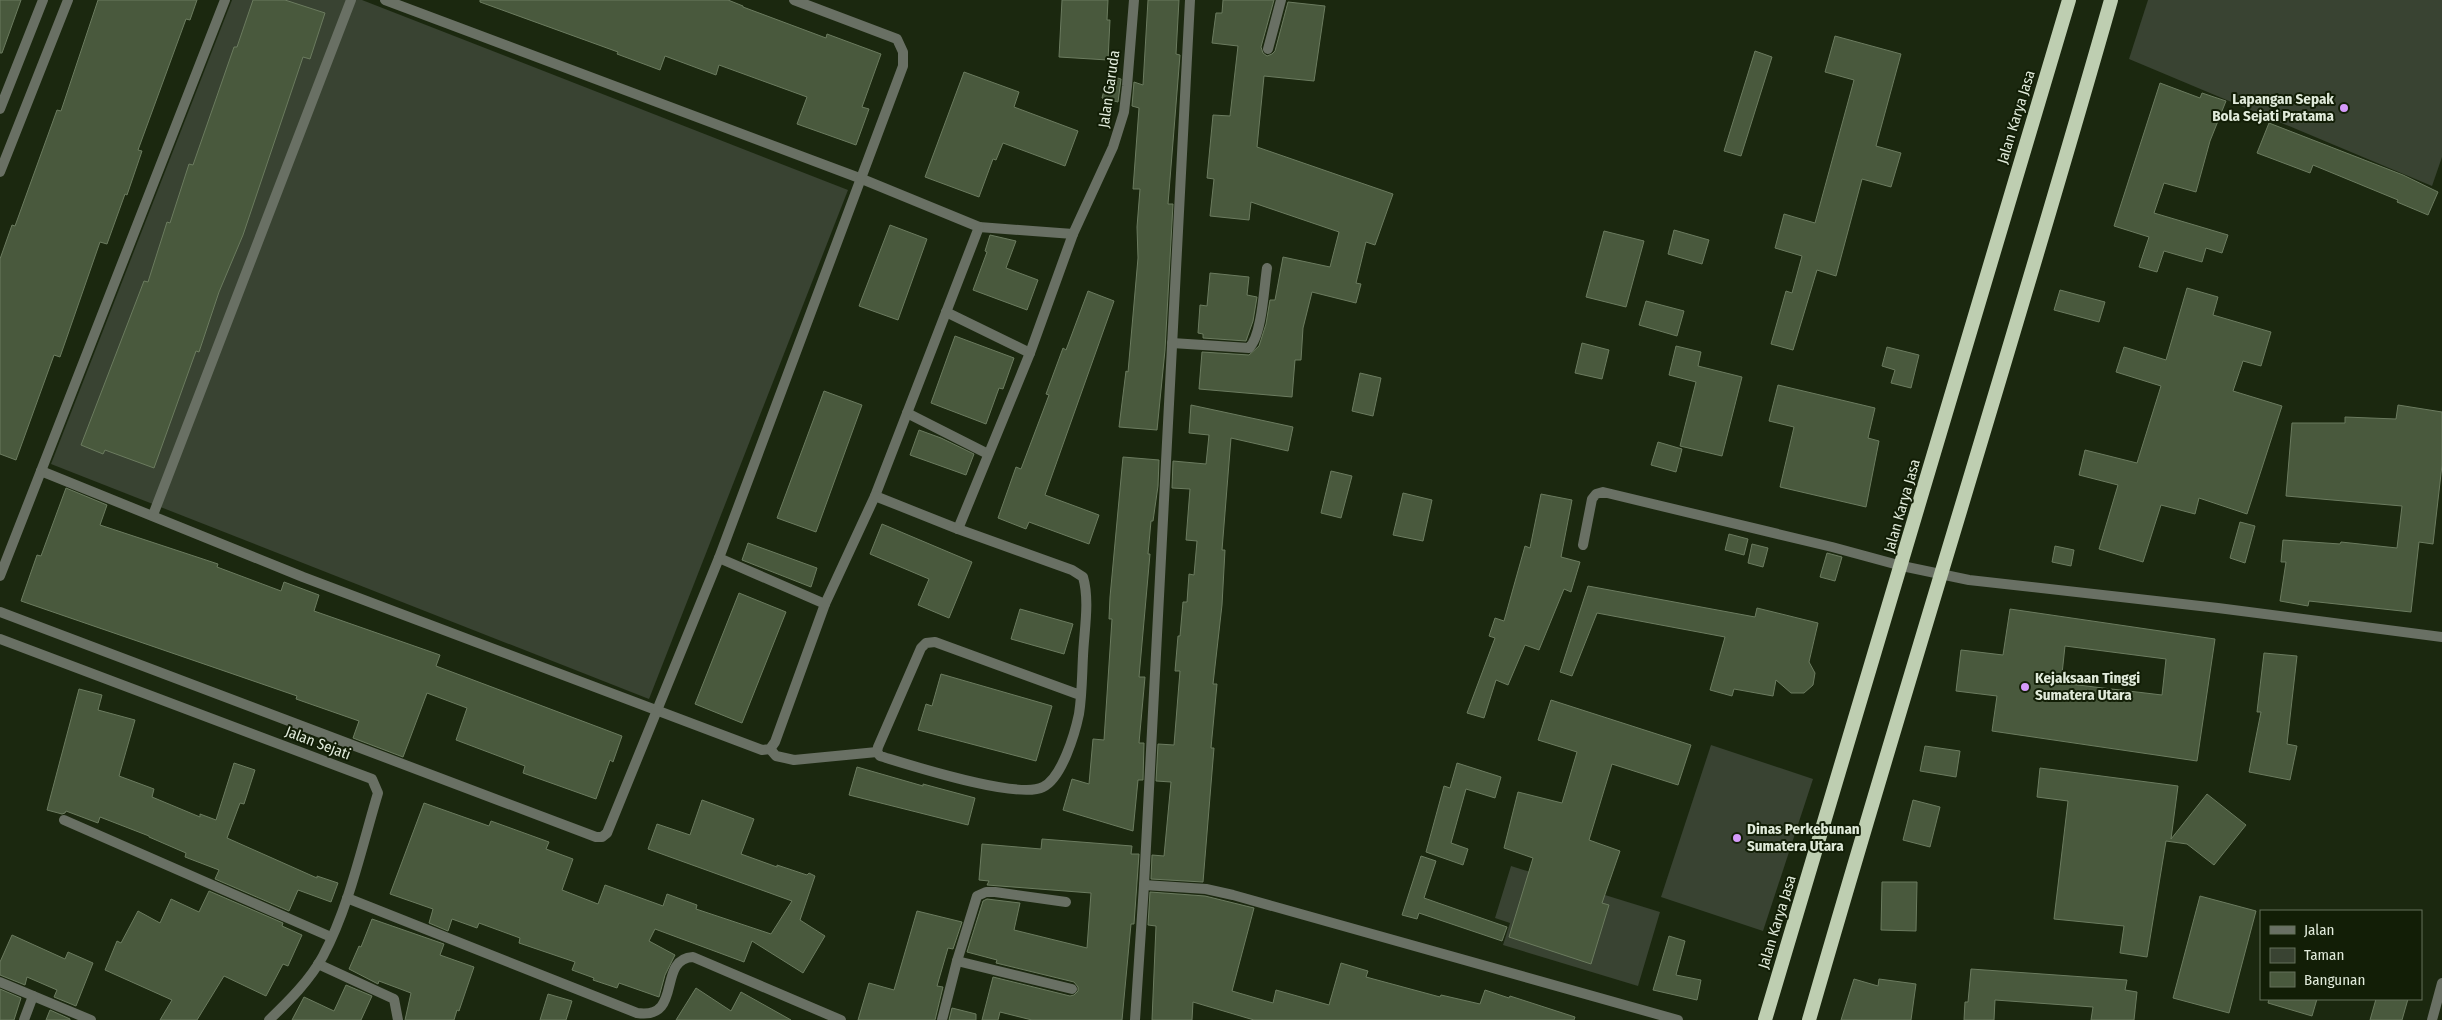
<svg xmlns="http://www.w3.org/2000/svg" width="2442" height="1020" font-family="'Fira Sans Condensed',sans-serif">
<style>
.green{fill:#394332}
.building{fill:#49593d;stroke:#6b7b5f;fill-rule:evenodd}
.lines{fill:none;stroke-linecap:round;stroke-linejoin:round}
.minor{stroke:#697064;stroke-width:10}
.tertiary{stroke:#697064;stroke-width:10}
.trunk{stroke:#beceb1;stroke-width:14}
.poi-dot{fill:#d59bfa;stroke:#121e06;stroke-width:2}
.labels{text-anchor:middle;dominant-baseline:central;stroke-width:4;stroke-linejoin:round;paint-order:stroke}
.street-label{font-size:15px;fill:#e1ebdb;stroke:#121e06}
.poi-label{font-size:15px;font-weight:bold;fill:#e1ebdb;stroke:#121e06;text-anchor:start}
</style>
<rect width="100%" height="100%" fill="#1b280f"/>
<g class="green">
<path d="M232 0H362L848 190 649 699 51 464Z"/>
<path d="M2148 0H2442V157L2432 186 2129 59Z"/>
<path d="M1711 745 1813 779 1763 931 1661 897Z"/>
<path d="M1511 866 1660 912 1638 986 1503 945 1510 923 1495 918Z"/>
</g>
<g class="building">
<path d="M0 0H21L2 53H0Z"/>
<path d="M98 0H197L190 20 186 19 138 150 142 151 127 195 125 194 107 244 100 242 60 357 54 355 16 460 0 454V259L12 225 15 226 57 110 61 111Z"/>
<path d="M253 0H285L325 13 310 59 303 57 243 235 219 292 199 352 196 351 154 468 105 450 103 454 81 445 144 281 148 282 167 222 170 223 189 164 193 165 234 47H237Z"/>
<path d="M480 0H728L743 6V7L826 38 827 34 881 54 862 107 869 109 856 145 797 124 807 97 719 65 716 75 665 56 660 70 617 54 618 52 480 2Z"/>
<path d="M1062 0H1108L1107 20H1110L1108 60 1059 57Z"/>
<path d="M1148 0H1179L1176 54 1180 55 1168 204H1173L1165 350 1157 430 1119 427 1126 371 1128 372 1138 258 1137 227 1140 189H1133L1139 108 1132 106 1134 82 1143 85Z"/>
<path d="M1223 0H1274L1261 47 1263 53 1267 56 1272 54 1275 51 1288 2 1325 6 1314 81 1264 76 1257 147 1393 194 1375 245 1366 242 1356 283 1361 284 1356 303 1312 292 1303 328 1301 360H1295L1292 397 1199 389 1202 352 1249 355 1259 346 1266 324 1270 300H1275L1283 257 1330 267 1339 232 1251 202 1249 220 1210 216 1214 179 1207 178 1213 115 1230 116 1238 46 1212 43 1216 13H1222Z"/>
<path d="M1835 36 1901 54 1876 146 1901 153 1891 187 1862 179 1836 276 1817 270 1793 350 1771 344 1786 291 1792 293 1802 256 1775 248 1784 214 1815 223 1854 80 1825 72Z"/>
<path d="M1755 51 1772 57 1741 156 1724 151Z"/>
<path d="M964 72 1019 92 1014 107 1078 131 1065 166 1003 143 996 160 993 159 979 197 925 177Z"/>
<path d="M1108 75 1121 79 1118 102 1102 98Z"/>
<path d="M2160 83 2200 98 2202 93 2226 101 2210 141 2196 192 2164 183 2154 213 2228 235 2222 253 2206 248 2202 262 2164 251 2157 272 2139 267 2149 237 2114 226Z"/>
<path d="M2269 123 2403 175 2438 192 2428 215 2397 202 2398 200 2313 165 2310 173 2257 153Z"/>
<path d="M890 225 927 239 898 320 859 306Z"/>
<path d="M1674 230 1709 240 1702 264 1668 254Z"/>
<path d="M1604 231 1644 241 1626 307 1586 297Z"/>
<path d="M990 235 1016 241 1006 268 1038 280 1027 310 973 290 987 252 985 251Z"/>
<path d="M1210 273 1249 277 1247 295 1257 297 1253 321 1246 341 1203 338V334L1198 333 1200 305 1207 306Z"/>
<path d="M2187 288 2218 297 2213 315 2271 332 2261 366 2243 361 2233 391 2282 406 2247 514 2199 498 2195 514 2161 505 2143 562 2099 549 2118 485 2079 475 2085 450 2137 463 2161 386 2116 372 2124 347 2166 360Z"/>
<path d="M2060 290 2105 302 2099 322 2054 310Z"/>
<path d="M1088 291 1114 301 1045 495 1099 515 1089 544 1029 522 1026 529 998 518 1016 467 1021 469 1049 395 1046 394 1063 348 1066 350Z"/>
<path d="M1646 301 1684 311 1677 336 1639 325Z"/>
<path d="M955 336 1014 358 1003 389 999 388 986 424 931 403Z"/>
<path d="M1582 343 1609 350 1602 379 1575 373Z"/>
<path d="M1676 346 1701 352 1698 366 1742 377 1722 456 1680 446 1696 382 1669 375Z"/>
<path d="M1887 347 1919 355 1911 388 1891 383 1895 370 1882 366Z"/>
<path d="M1360 373 1381 378 1373 416 1352 411Z"/>
<path d="M1778 385 1875 408 1868 438 1879 441 1866 507 1780 487 1794 427 1769 421Z"/>
<path d="M824 391 862 405 816 532 777 518Z"/>
<path d="M1191 405 1293 427 1288 451 1231 438 1222 550H1225L1222 605 1213 684H1217L1211 748H1214L1203 882 1151 879 1152 855 1164 856 1171 782 1156 781 1158 744 1174 745 1180 671H1175L1178 636H1180L1183 602H1187L1189 574 1194 575 1197 541 1186 540 1190 489 1172 488 1173 461 1206 464 1209 435 1189 433Z"/>
<path d="M2398 405 2442 412V465L2433 544 2419 542 2411 612 2309 601 2308 606 2280 601 2286 562H2281L2283 540 2340 544 2341 542 2397 548 2402 506 2286 496 2292 423H2345V417L2396 419Z"/>
<path d="M919 430 941 438 974 454 966 475 910 455Z"/>
<path d="M1658 442 1682 449 1676 472 1651 465Z"/>
<path d="M1123 457 1159 460 1158 486 1153 521H1151L1148 554H1150L1139 677H1145L1139 743H1144L1143 780H1138L1133 831 1063 810 1072 779 1089 784 1093 739 1104 740 1112 619H1109L1110 597Z"/>
<path d="M1331 471 1352 476 1341 518 1321 513Z"/>
<path d="M66 488 107 505 100 525 218 564 217 567 281 591 284 582 319 595 314 611 440 655 436 666 622 736 613 762 610 760 596 799 523 773 525 766 456 740 467 708 427 693 403 757 353 738 359 721 296 699 297 696 21 601 37 555 41 556Z"/>
<path d="M1403 493 1432 500 1423 541 1393 535Z"/>
<path d="M1541 494 1572 500 1561 557 1580 562 1571 592 1564 589 1539 650 1525 645 1508 685 1496 680 1484 718 1467 713 1495 638 1489 636 1495 618 1504 621 1525 546 1530 548Z"/>
<path d="M2240 522 2255 526 2245 563 2230 558Z"/>
<path d="M882 524 972 562 949 618 918 605 929 579 870 554Z"/>
<path d="M1729 534 1748 539 1744 555 1725 550Z"/>
<path d="M748 543 817 568 811 587 742 560Z"/>
<path d="M1752 544 1768 548 1763 567 1748 563Z"/>
<path d="M2055 546 2074 550 2071 566 2052 562Z"/>
<path d="M1827 553 1842 557 1835 581 1820 577Z"/>
<path d="M1588 586 1755 617 1757 608 1818 623 1809 662 1815 673 1813 685 1804 693H1791L1776 680 1773 696 1734 689 1732 696 1710 690 1725 637 1597 613 1572 676 1560 672Z"/>
<path d="M739 593 786 612 742 723 695 704Z"/>
<path d="M1020 609 1073 624 1064 654 1011 639Z"/>
<path d="M2010 609 2215 639 2197 761 1992 731 1997 696 1956 691 1961 650 2003 655ZM2065 646 2166 659 2162 695 2061 683Z"/>
<path d="M2264 653 2297 656 2287 744 2297 746 2290 780 2249 772 2261 712H2257Z"/>
<path d="M941 674 1052 706 1036 761 918 730 926 704 932 706Z"/>
<path d="M79 689 102 695 98 710 135 720 119 776 154 789 152 797 200 817V814L216 820 234 763 255 770 244 804 240 803 227 838 317 878V876L338 883 331 902 298 890 289 911 215 879 219 870 185 857 186 853 149 837V836L100 817 98 823 66 811 65 813 62 814 47 810Z"/>
<path d="M1551 700 1691 745 1678 785 1612 764 1589 840 1620 851 1602 903 1609 905 1591 964 1509 937 1533 858 1504 848 1518 792 1562 803 1577 752 1538 740Z"/>
<path d="M1925 746 1960 751 1956 777 1920 771Z"/>
<path d="M1457 763 1501 777 1495 798 1466 789 1451 843 1468 849 1463 865 1426 852 1444 786 1450 788Z"/>
<path d="M857 767 923 786V784L975 798 968 825 849 795Z"/>
<path d="M2040 768 2178 786 2171 839 2207 794 2246 825 2214 865 2187 844 2166 841 2147 957 2120 953 2124 926 2054 919 2068 801 2037 797Z"/>
<path d="M702 800 754 819 741 854 777 867V865L807 875 809 873 815 876 800 920 825 936 803 973 752 941 744 962 655 929 649 941 675 955 665 975 659 997 619 983 617 988 593 980 594 978 572 970 575 962 519 943 520 938 479 923 477 928 452 919 448 931 429 923 433 909 390 894 424 803 489 826 491 821 549 842 546 849 573 859 562 890 598 904 605 885 663 906 667 894 697 905 696 909 771 934 792 901 648 849 657 824 690 835Z"/>
<path d="M1913 800 1940 807 1930 847 1903 840Z"/>
<path d="M1042 839 1132 846 1131 854H1139L1134 924H1131L1122 1020H1032L1000 1012 998 1020H982L993 977 1070 996 1074 995 1078 991V987L1074 982 996 963 997 960 967 952 983 901 987 899 1020 903 1014 930 1087 948 1091 893 987 885 989 881 979 880 982 844 1041 849Z"/>
<path d="M1421 856 1436 861 1424 898 1507 927 1502 941 1419 913 1417 919 1402 915Z"/>
<path d="M1882 882H1917L1916 931 1881 930Z"/>
<path d="M209 891 283 923 282 926 302 935 288 966 283 964 266 996 224 976 197 1020H160L172 1000 105 970 117 941 121 943 138 911 160 923 171 899 199 912Z"/>
<path d="M1150 892 1205 896 1254 908 1232 991 1273 1003 1276 990 1329 1005 1341 963 1368 971 1366 977 1440 997 1441 995 1480 1004 1485 990 1509 998 1510 996 1575 1017 1574 1020H1254L1193 1002 1192 1020H1152L1156 926 1148 925Z"/>
<path d="M2200 896 2256 911 2229 1013 2173 998Z"/>
<path d="M917 911 962 922 953 949 948 948 937 986 943 987 935 1020H858L869 983 894 990Z"/>
<path d="M372 919 444 944 440 955 474 967 459 1011 457 1010 454 1020H405L411 993 379 981 378 984 349 969 359 946 361 947Z"/>
<path d="M12 935 65 959 68 952 93 963 76 1006 54 997 57 990 27 977 25 985 0 975V962Z"/>
<path d="M1669 936 1685 941 1676 975 1701 980 1697 1000 1653 990Z"/>
<path d="M1971 969 2127 980 2125 990 2137 992 2134 1020H2091L2093 1007 1995 1000 1994 1020H1964L1965 1002H1968Z"/>
<path d="M1854 979 1878 986 1879 979 1916 984 1911 1020H1841Z"/>
<path d="M346 985 372 996 361 1020H292L304 997 334 1011Z"/>
<path d="M696 988 731 1011 741 992 791 1020H676Z"/>
<path d="M0 989 21 998 14 1020H0Z"/>
<path d="M548 994 572 1001 566 1020H540Z"/>
<path d="M2269 999H2317L2312 1016 2268 1003Z"/>
<path d="M2376 999H2408L2402 1020H2370Z"/>
<path d="M952 1008 976 1014V1020H949Z"/>
<path d="M50 1010 70 1019V1020H46Z"/>
</g>
<g class="lines">
<g class="minor">
<path d="M1268 49 1281 0"/>
<path d="M0 172 68 0"/>
<path d="M979 227 1073 234"/>
<path d="M946 312 1030 353"/>
<path d="M1172 343 1249 348C1262 336 1264 287 1267 268"/>
<path d="M907 413 988 454"/>
<path d="M41 471 303 577 762 750 770 749 775 742 825 604 875 496 979 227 862 179 385 0"/>
<path d="M875 496 958 529 1072 570 1083 577C1090 601 1084 631 1083 656 1082 675 1082 695 1079 714 1075 733 1062 778 1043 787 1018 800 910 765 880 756L877 752 878 747 921 648 926 643 935 642 1080 695"/>
<path d="M153 515 351 0"/>
<path d="M958 529 1030 353 1073 234 1113 147 1124 112 1127 86 1134 0"/>
<path d="M1583 545 1592 499 1596 494 1603 492 1832 547 1902 566 1969 580 2218 608 2442 637"/>
<path d="M719 558 825 604"/>
<path d="M0 576 225 0"/>
<path d="M0 612 596 837H602L607 833 719 558 903 66V52L897 39 794 0"/>
<path d="M770 749 776 756 794 760 877 752"/>
<path d="M64 820 331 937"/>
<path d="M1144 885 1206 889 1233 895 1678 1020"/>
<path d="M347 898 637 1013C684 1020 656 959 693 957L841 1020"/>
<path d="M957 961 1072 989"/>
<path d="M318 964 394 999 398 1020"/>
<path d="M0 982 91 1020"/>
<path d="M24 1020 33 996"/>
<path d="M942 1020 957 961 977 896 986 892H995L1066 902"/>
<path d="M1135 1020 1144 885 1190 0"/>
<path d="M2432 1020 2442 983"/>
</g>
<g class="tertiary">
<path d="M0 109 43 0"/>
<path d="M0 639 372 779 378 793C362 846 349 907 323 956 310 980 289 1001 269 1020"/>
</g>
<g class="trunk">
<path d="M1765 1020 2069 0"/>
<path d="M1809 1020C1907 679 2014 341 2111 0"/>
</g>
</g>
<g class="poi-dot">
<circle cx="2344" cy="108" r="5"/>
<circle cx="2025" cy="687" r="5"/>
<circle cx="1737" cy="838" r="5"/>
</g>
<g class="labels">
<g class="street-label">
<text transform="translate(1109 89) rotate(-82)">Jalan Garuda</text>
<text transform="translate(2016 117) rotate(-73)">Jalan Karya Jasa</text>
<text transform="translate(1902 506) rotate(-74)">Jalan Karya Jasa</text>
<text transform="translate(318 743) rotate(21)">Jalan Sejati</text>
<text transform="translate(1777 922) rotate(-73)">Jalan Karya Jasa</text>
</g>
<g class="poi-label">
<text x="2334" y="99" text-anchor="end">Lapangan Sepak<tspan x="2334" dy="17">Bola Sejati Pratama</tspan></text>
<text x="2035" y="678">Kejaksaan Tinggi<tspan x="2035" dy="17">Sumatera Utara</tspan></text>
<text x="1747" y="829">Dinas Perkebunan<tspan x="1747" dy="17">Sumatera Utara</tspan></text>
</g>
</g>
<rect x="2260" y="910" width="162" height="90" fill="#121e06" stroke="#65705b"/>
<rect x="2270" y="926" width="25" height="8" fill="#697064" stroke="#65705b"/>
<text x="2304" y="935" font-size="15" fill="#e1ebdb">Jalan</text>
<rect x="2270" y="948" width="25" height="15" fill="#394332" stroke="#65705b"/>
<text x="2304" y="960" font-size="15" fill="#e1ebdb">Taman</text>
<rect x="2270" y="972" width="25" height="15" fill="#49593d" stroke="#65705b"/>
<text x="2304" y="985" font-size="15" fill="#e1ebdb">Bangunan</text>
</svg>
